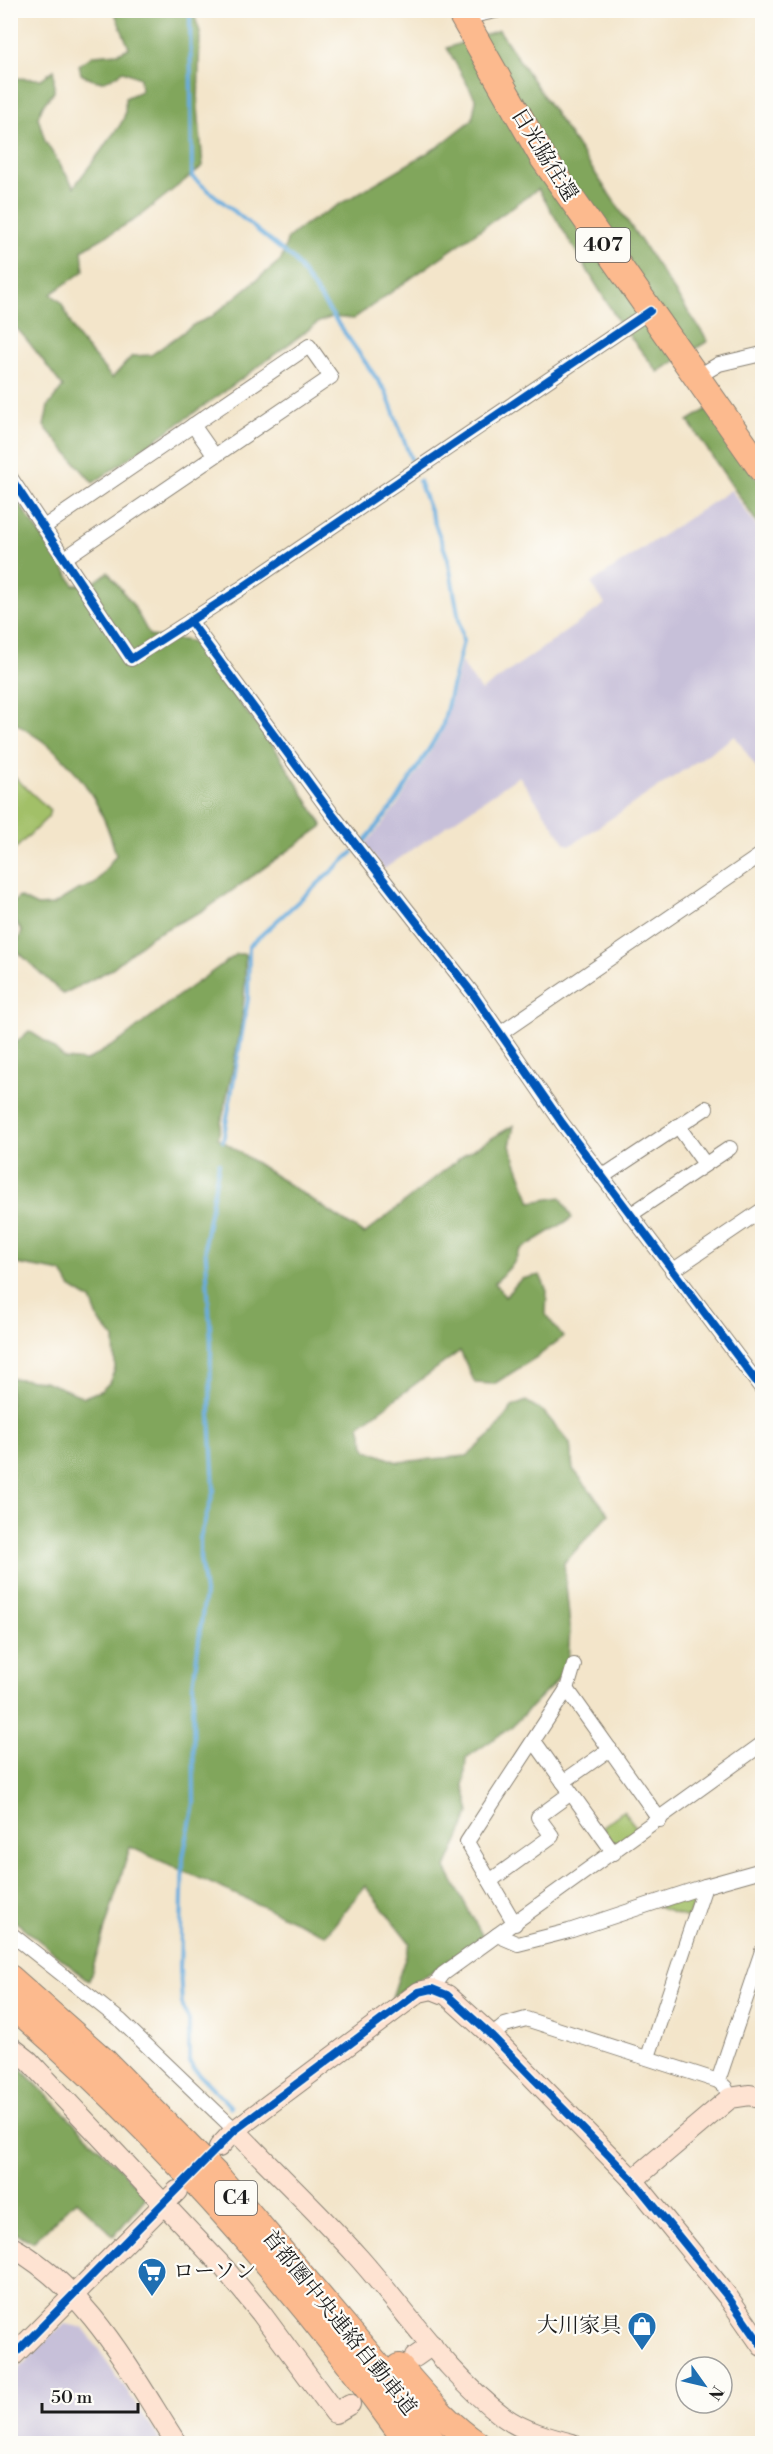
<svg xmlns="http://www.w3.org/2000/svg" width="773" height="2454" font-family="'Libre Bodoni','Noto Serif JP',serif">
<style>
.industrial{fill:#c7c0d9}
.green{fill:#a2c068;stroke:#5f6e42;stroke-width:1.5}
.forest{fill:#81a65c;stroke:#4e613c;stroke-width:1.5}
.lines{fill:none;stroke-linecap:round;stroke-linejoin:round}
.stream{stroke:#69adde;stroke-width:4}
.street-casing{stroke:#888073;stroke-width:16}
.secondary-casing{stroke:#888073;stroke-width:22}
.highway-casing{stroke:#888073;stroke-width:28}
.street{stroke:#fff;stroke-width:14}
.secondary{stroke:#fee3d2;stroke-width:20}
.highway{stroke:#fcba8e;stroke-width:26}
.cycleway-casing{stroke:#fdfcf7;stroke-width:11}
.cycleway{stroke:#0057b8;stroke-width:8}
.labels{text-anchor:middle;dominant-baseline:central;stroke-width:4.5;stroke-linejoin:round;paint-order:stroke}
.shield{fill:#fdfcf7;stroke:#605f5e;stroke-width:1.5}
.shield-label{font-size:20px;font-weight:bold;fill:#1c1c1c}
.street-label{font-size:21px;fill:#1c1c1c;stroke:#fdfcf7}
.poi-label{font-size:21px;fill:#1c1c1c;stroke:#fdfcf7;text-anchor:start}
</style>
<rect width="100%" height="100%" fill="#fdfcf7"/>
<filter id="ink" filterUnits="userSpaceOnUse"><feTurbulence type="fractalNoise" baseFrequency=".0167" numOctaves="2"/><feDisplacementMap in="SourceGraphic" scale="12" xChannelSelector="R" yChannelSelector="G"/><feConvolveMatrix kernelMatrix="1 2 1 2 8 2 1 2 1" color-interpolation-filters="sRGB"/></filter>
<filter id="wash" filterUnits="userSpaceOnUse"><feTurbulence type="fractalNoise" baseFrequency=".008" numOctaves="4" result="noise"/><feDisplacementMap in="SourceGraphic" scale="24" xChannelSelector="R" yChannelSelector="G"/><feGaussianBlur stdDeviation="1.35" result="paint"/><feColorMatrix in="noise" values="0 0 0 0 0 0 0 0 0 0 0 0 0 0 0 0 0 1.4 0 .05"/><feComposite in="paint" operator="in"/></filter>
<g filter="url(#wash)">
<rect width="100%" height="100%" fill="#f3e5ca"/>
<g class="industrial">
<path d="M731 490 762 534V776L735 736 571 845 566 844 519 776 384 869 365 845 397 806 443 731 461 662 481 691 605 604 591 583Z"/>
<path d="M66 2324 84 2328 162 2443H11V2377L52 2334Z"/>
</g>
<g class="green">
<path d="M11 774 50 810 48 817 11 853Z"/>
<path d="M623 1811 638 1829 620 1842 613 1843 602 1827Z"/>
<path d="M697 1893 688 1918 657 1907Z"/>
</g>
<g class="forest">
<path d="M114 11H193L200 32 198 107 203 166 136 219 82 250 84 271 51 294 61 302 76 335 112 378 132 356 151 355 195 324 211 317 281 260 288 238 304 225 439 146 472 120 476 100 447 48 499 30 708 341 658 372 620 324 538 189 353 319 332 317 319 322 221 394 93 483 44 426 48 406 63 387C53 375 20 327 11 324L10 78 41 79 54 70V92L43 105 38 117 45 141 74 187C84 172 96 159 105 145 111 135 120 129 124 117 126 112 125 104 125 98L141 91 140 78 123 71C106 83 99 85 81 74L79 65 94 55 118 53 129 48Z"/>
<path d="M707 409 762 486V530L688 421Z"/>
<path d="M10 489C30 523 55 551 74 585L92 584 108 572 133 605 150 636 191 641 275 748 323 826 206 909 152 936 110 970 63 994 14 948 22 932 11 914V905L19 897 37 906 53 905 76 891 95 884 116 855C105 812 86 778 53 749 40 737 23 730 11 719Z"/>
<path d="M237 954H245C248 1016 230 1077 218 1138L364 1234 465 1154 514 1125 510 1146 531 1202 561 1197 572 1218 520 1250 513 1264 495 1283 505 1297 521 1279 540 1275 547 1291 546 1315 563 1337 537 1357 494 1384 475 1383 460 1351 360 1425 366 1450 398 1462 467 1456 493 1433 512 1407 526 1401 544 1412 570 1443 573 1469 609 1514 564 1563 570 1627 568 1664 555 1683 510 1728 466 1758 464 1786 470 1813 446 1868 484 1939 392 1997 410 1943 365 1886 326 1935 130 1847 89 1981 11 1918 10 1378 44 1381 84 1397 102 1390 109 1383 115 1369 114 1338 99 1321 91 1300 70 1287 62 1272 11 1263V1047L29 1031 48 1043 65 1059 86 1061 120 1041 171 1001Z"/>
<path d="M15 2063 147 2196 114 2236 76 2200 33 2242 11 2231 10 2066Z"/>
</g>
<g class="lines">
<g class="stream">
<path d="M190 10 192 177 294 260 386 392 411 459"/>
<path d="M363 843 396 802 442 728 463 641 448 559 419 481"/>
<path d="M223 1141 248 999 249 946 353 852"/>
<path d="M219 1163 205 1240 211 1344 210 1414 214 1490 200 1538V1558L205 1593 193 1686 194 1804 183 1857 180 1969 182 2005 189 2020V2061L194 2069 231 2107"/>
</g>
</g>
</g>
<g filter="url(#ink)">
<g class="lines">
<g class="street-casing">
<g id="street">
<path d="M463 18 500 10"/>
<path d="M697 377 719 364 762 354"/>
<path d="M193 425 214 455"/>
<path d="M10 477 131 659 240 589 650 311"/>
<path d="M44 527 309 346 331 377 65 558"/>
<path d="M190 621 332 814 473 994 562 1123 762 1389"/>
<path d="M501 1033 762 854"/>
<path d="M678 1126 705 1164"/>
<path d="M602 1177 706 1108"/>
<path d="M630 1215 730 1148"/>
<path d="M672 1271 762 1210"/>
<path d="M567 1689 660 1820"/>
<path d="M534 1741 614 1853"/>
<path d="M563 1782 610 1749"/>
<path d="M490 1881 552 1836 538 1817 571 1793"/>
<path d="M515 1924 467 1842 567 1689 574 1665"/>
<path d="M10 1933 121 2021 235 2130"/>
<path d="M497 1935 518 1944 569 1931 705 1886 762 1870"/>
<path d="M432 1989 443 1974 762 1744"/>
<path d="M492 2036 505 2025 526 2019 718 2081 725 2087 730 2098"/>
<path d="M648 2057 705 1886"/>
<path d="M718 2081 762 1951"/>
</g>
</g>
<g class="secondary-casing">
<g id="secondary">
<path d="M10 2046 29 2061 224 2268 261 2313 335 2413 350 2404"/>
<path d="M235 2130C276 2173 320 2214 359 2258 406 2311 447 2374 504 2417 523 2431 549 2438 572 2444"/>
<path d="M219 2147 235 2130 419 1992 432 1989 447 1995 492 2036 633 2180 728 2297 762 2346"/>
<path d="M633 2180 730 2098 750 2095 762 2099"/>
<path d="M10 2246C88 2288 131 2373 177 2444"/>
<path d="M415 2357 432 2345"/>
<path d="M10 2359 177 2191"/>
</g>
</g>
<g class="highway-casing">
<g id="highway">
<path d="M459 10 543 158 762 470"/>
<path d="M10 1978 105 2062 217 2176 380 2368 434 2444"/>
<path d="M10 2003C162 2133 292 2282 409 2444"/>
<path d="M399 2367C424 2395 446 2423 477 2444"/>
</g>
</g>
<use href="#street" class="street"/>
<use href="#secondary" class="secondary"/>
<use href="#highway" class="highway"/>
<g class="cycleway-casing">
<g id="cycleway">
<path d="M10 477 131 659 240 589 650 311"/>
<path d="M190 621 332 814 473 994 562 1123 762 1389"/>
<path d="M10 2359 235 2130 419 1992 432 1989 447 1995 492 2036 633 2180 728 2297 762 2346"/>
</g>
</g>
<use href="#cycleway" class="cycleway"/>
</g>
</g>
<defs>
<g id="supermarket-pin" transform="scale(1.5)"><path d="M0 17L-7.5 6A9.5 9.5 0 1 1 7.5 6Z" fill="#1f6fb2" stroke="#fdfcf7"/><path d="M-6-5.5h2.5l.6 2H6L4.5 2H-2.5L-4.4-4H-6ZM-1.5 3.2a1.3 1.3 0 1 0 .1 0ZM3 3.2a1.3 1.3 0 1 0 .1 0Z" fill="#fff"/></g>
<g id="shop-pin" transform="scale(1.5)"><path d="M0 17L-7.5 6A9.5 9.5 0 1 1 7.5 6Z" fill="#1f6fb2" stroke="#fdfcf7"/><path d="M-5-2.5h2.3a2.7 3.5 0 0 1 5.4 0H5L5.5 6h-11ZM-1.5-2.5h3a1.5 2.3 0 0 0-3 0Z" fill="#fff"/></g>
</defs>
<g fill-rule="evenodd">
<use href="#supermarket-pin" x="152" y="2272"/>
<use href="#shop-pin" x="642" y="2326"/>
</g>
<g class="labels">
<g class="shield">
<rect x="576" y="228" width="54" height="34" rx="4.5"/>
<rect x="215" y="2181" width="42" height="34" rx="4.5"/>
</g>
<g class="shield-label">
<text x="603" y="245">407</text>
<text x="236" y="2198">C4</text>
</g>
<g class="street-label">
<text transform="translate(544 155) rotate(58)">日光脇往還</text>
<text transform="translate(339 2323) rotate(51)">首都圏中央連絡自動車道</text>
</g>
<g class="poi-label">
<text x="173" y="2272">ローソン</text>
<text x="621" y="2326" text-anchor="end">大川家具</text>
</g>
</g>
<rect width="773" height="2454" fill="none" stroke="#fdfcf7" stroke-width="36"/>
<g transform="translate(704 2385) rotate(124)"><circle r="28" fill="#fdfcf7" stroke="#a3a29f" stroke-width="1.5"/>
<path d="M0-4.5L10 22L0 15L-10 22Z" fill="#1f6fb2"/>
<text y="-9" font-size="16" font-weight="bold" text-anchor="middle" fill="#1c1c1c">N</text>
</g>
<path d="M42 2403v9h96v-9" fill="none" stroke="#1c1c1c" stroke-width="3"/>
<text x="51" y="2403" font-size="18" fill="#1c1c1c" stroke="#fdfcf7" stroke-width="4.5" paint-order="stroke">50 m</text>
</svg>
